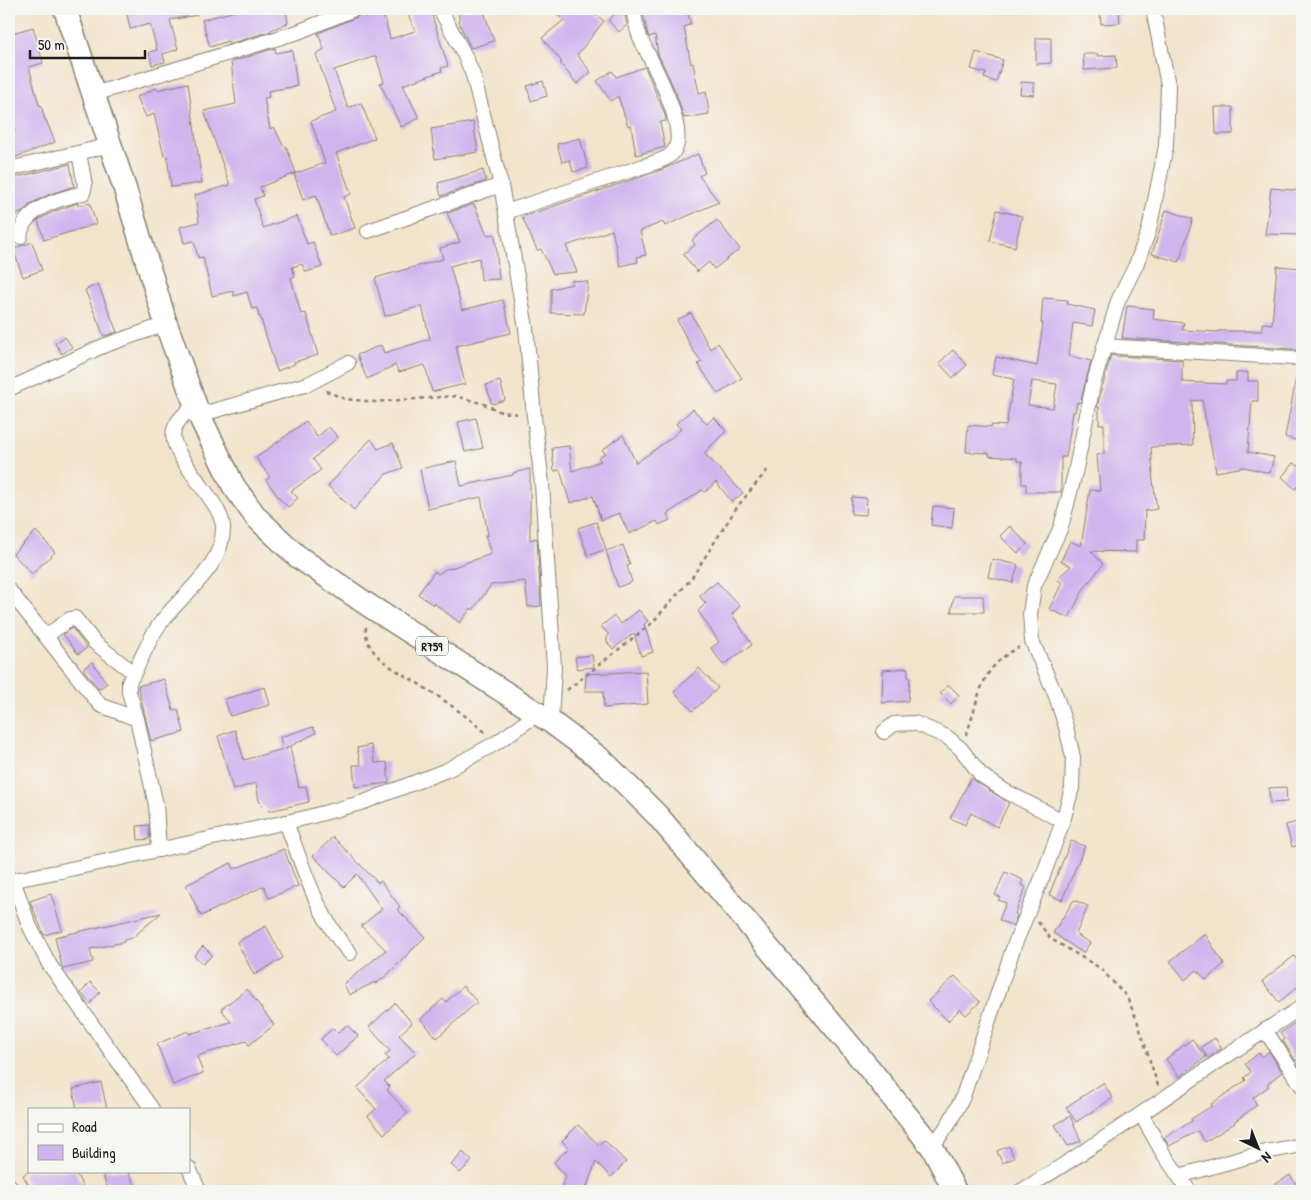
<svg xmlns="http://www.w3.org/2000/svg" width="1311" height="1200" font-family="'Patrick Hand',sans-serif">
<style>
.building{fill:#ceb5ee;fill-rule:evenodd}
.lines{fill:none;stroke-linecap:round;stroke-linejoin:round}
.street-casing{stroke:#878074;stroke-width:16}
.primary-casing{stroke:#878074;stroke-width:25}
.path{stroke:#878074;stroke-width:2.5;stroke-dasharray:4 4;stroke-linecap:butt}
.street{stroke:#fff;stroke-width:14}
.primary{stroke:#fff;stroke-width:22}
.labels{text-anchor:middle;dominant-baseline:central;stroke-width:4;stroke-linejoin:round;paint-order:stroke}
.shield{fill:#f6f6f2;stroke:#5d5d5c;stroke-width:1}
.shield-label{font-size:12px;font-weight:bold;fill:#1c1c1c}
</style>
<rect width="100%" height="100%" fill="#f6f6f2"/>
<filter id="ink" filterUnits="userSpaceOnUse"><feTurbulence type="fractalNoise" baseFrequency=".02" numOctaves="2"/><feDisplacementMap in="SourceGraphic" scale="10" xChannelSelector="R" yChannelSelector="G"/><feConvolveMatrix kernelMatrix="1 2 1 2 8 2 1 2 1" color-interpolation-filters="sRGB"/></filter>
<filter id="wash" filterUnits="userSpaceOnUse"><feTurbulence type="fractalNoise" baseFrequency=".0096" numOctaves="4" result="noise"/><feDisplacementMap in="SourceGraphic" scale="20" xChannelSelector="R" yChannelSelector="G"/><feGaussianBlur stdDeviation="1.12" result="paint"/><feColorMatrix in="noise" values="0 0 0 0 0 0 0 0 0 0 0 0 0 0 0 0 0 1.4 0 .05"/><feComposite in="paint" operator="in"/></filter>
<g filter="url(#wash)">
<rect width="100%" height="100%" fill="#f2e4cb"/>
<g id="blocks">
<g class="building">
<path d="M126 9H196L197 15 170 20 178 49 163 54 165 62 152 65 149 52 157 50 150 24 130 29Z"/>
<path d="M242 9H286L288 23 271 30V31L229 44 228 41 210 47 202 20Z"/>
<path d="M406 9H430L448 66 441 68 442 71 403 85 419 118 401 127 380 83 384 82 376 56 334 70 348 108 361 103 375 138 336 153 351 194 344 197 355 228 330 236 316 195 303 200 294 174 325 163 311 121 336 112 316 54 324 49 318 33 357 17 362 12 365 17 383 12 390 39 415 31Z"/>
<path d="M458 9H483L494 41 471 48 460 25Z"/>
<path d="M550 9H588L604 21 577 55 591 72 577 84 560 63 562 62 542 38 564 20Z"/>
<path d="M621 9H624L627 25 619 32 608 20Z"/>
<path d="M642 9H686L691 24 684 27 691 64 693 63 699 93 706 91 709 114 684 118 676 93 658 54 655 35 649 37 648 35Z"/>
<path d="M1100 9H1119L1120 23 1101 24Z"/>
<path d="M33 27 43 63 29 67 39 105H41L45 120H46L55 142 14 158 9 145V134L15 132 9 110V34Z"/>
<path d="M1036 38H1051V63L1036 64Z"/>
<path d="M275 48 276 53 292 50 297 86 268 91 269 97 264 98 270 129 274 127 284 147 286 146 296 173 260 187 263 196 254 199 263 228 297 216 307 244 313 242 322 267 306 272 302 264 292 267 295 276 291 278 301 314 306 313 318 355 294 362 295 364 277 371 260 316 259 317 257 308 252 309 247 292 234 296 233 291 212 296 203 257 198 258 194 241 184 243 180 227 199 222 195 195 230 185 204 111 236 104 231 62Z"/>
<path d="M976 52 1003 60 996 82 984 78 986 73 971 69Z"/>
<path d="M1083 54H1098V56L1116 55 1117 68 1084 70Z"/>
<path d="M645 67 665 115 666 121 660 122 665 147 636 155 631 125 628 126 618 96 611 101 597 81 612 71 616 77Z"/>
<path d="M543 81 547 96 531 101 527 86Z"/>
<path d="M1021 82 1034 83V95L1020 94Z"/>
<path d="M188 83 202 183 171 187 167 155 164 156 154 114 146 117 137 97 156 88 157 90Z"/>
<path d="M1215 107H1233V134H1216Z"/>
<path d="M473 122 478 152 435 159 431 129Z"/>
<path d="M580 138 588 168 573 172 570 160 562 162 557 144Z"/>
<path d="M698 154 705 173 699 176 719 202 665 226 663 222 640 231 646 255 637 257 638 262 620 266 612 230 566 246 577 272 553 274 541 249 537 250 522 217 661 170Z"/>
<path d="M70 164 74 186 48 195 32 203 21 213 9 217V179Z"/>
<path d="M483 170 486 181 441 196 438 183Z"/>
<path d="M1271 188 1302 191V235L1265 234Z"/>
<path d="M78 203V206L90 203 96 224 44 240 38 220 55 211Z"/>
<path d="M474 204 487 235 495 234 499 279 481 280 479 258 450 266 462 310 503 300 511 333 456 346 465 384 432 392 425 365 399 372 395 365 367 379 357 355 381 345 384 353 430 339 422 306 385 316 375 278 443 259 440 248 460 242 447 213Z"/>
<path d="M997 210 1022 216 1015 247 990 241Z"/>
<path d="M1166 210 1193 219 1179 262 1152 254Z"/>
<path d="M717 220 740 249 714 269 709 262 697 272 683 254 695 245 692 240Z"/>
<path d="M32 242 42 270 23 277 13 249Z"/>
<path d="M1277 266 1302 268V353L1293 349 1122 338 1127 306 1154 309 1153 319 1184 323 1182 330 1218 332V331H1262V323L1272 324Z"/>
<path d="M572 280 588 282 584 314 551 313V289L572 284Z"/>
<path d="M98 284 117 332 104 336 85 290Z"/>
<path d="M1043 298 1068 300 1067 304 1095 310 1092 326 1073 323 1069 356 1091 361 1080 403 1077 402 1075 412H1073L1066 457H1061V492H1026V484H1022V462L1017 461V458L989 456V453L966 452 968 425 991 427V425L1006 426 1014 379 992 375 996 357 1037 366 1043 323H1041ZM1032 381 1057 384 1053 408 1028 405Z"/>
<path d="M691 313 710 349 718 343 742 378 718 394 698 364 702 362 692 349 677 320Z"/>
<path d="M65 337 72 347 62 354 55 343Z"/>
<path d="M953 350 967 365 953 378 939 363Z"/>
<path d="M1111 355 1119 357V356L1182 360V382L1226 384V381H1236V373L1248 372V381H1258V401H1252L1248 452 1274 457 1270 473 1244 467 1216 472 1202 400 1192 401 1193 445 1151 447 1153 474H1152L1157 509 1145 511 1144 540H1136V552L1091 551 1103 564 1083 590 1069 618 1049 609 1062 583 1057 579 1071 566 1061 561 1070 541 1081 546 1090 490 1100 491 1097 455 1104 454V424H1099V407H1097Z"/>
<path d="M1296 379H1302V442L1285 437Z"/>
<path d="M500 381 505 400 492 404 486 385Z"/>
<path d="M693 409 707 424 714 417 726 431 704 453 743 493 732 502 716 482 705 492 702 490 667 514 670 520 659 525 657 521 629 534 619 513 601 520 593 496 570 503 560 470 554 471 552 448 569 446 572 471 601 461 598 458 605 453 602 450 623 435 636 463 671 438 681 429 676 424Z"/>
<path d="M476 418 483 448 465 452 458 422Z"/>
<path d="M306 421 317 437 329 427 338 437 313 459 321 470 291 491 298 498 288 507 280 499 266 480 270 477 256 458Z"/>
<path d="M371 439 378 449 393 443 403 468 386 474 354 510 328 486Z"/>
<path d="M456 461 461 486 513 475V473L530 469V540L537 538 541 606 528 607 525 581 491 585 473 610 471 608 460 623 434 603 433 605 418 594 435 571 438 574 447 568 448 569 491 554 485 535H488L481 497 428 509 420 469Z"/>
<path d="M1293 463 1298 466 1302 463V481L1295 489 1282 477Z"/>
<path d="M852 497 867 498 866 515 851 514Z"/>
<path d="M933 506 954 508 952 528 931 525Z"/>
<path d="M596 522 606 549 588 556 578 528Z"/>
<path d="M1010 526 1027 544 1018 553 1000 536Z"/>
<path d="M36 531 55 552 32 574 13 554Z"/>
<path d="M623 545 630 565 627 566 632 582 618 587 606 551Z"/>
<path d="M992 559 1018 565 1013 583 988 577Z"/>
<path d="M717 582 740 606 732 614 752 645 723 665 711 648 719 642 698 611 706 603 699 596 710 586 711 587Z"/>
<path d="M954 596H983L984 612H951Z"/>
<path d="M639 610 648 621 644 624 653 652 641 656 634 633 613 649 607 642V637L609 635 601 626 614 616 621 624Z"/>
<path d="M72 628 87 648 78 654 63 634Z"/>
<path d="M592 655 594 667 577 669 575 657Z"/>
<path d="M92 662 107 683 99 689 83 669Z"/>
<path d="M699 668 718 688 693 711 674 692Z"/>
<path d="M908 668V677L910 678 908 701 882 703 883 670Z"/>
<path d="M646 671 648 704 604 708 603 691H585L586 674Z"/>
<path d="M164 679 173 710 178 709 184 732 151 741 138 686Z"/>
<path d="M949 685 959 695 951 704 940 693Z"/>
<path d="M265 687 270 705 230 716 225 699Z"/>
<path d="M313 727 316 733 285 749 290 747 299 788 306 786 309 802 269 811 259 801 256 783 233 790 218 736 235 730 244 760 283 749 280 737Z"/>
<path d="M371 745 375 763 387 762 389 783 355 787 353 765H361L357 748Z"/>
<path d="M971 778 1009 803 997 827 971 813 965 825 950 818Z"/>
<path d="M1286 787 1287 802 1270 803 1269 788Z"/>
<path d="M1300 821 1302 830V844L1292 847 1286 825Z"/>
<path d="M149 825V839L138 840 137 826Z"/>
<path d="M333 837 378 883 381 881 400 907 397 909 425 937 387 975 376 984 375 982 349 995 344 984 386 950 361 926 382 909 357 874 344 887 313 856Z"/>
<path d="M1071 841 1085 846 1062 900 1049 895Z"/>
<path d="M284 849 298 886 269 898 264 886 201 916 186 885 231 863 234 869Z"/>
<path d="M1005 872 1023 880 1021 885 1026 887 1015 914 1017 915 1013 926 999 920 1006 903 998 900 1000 897 995 895Z"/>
<path d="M51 894 62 930 44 935 30 901Z"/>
<path d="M1074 900 1088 906 1076 934 1090 943 1083 953 1053 933Z"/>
<path d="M161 913 132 938 124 940V942L90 949 93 962 63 969 62 967 55 937Z"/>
<path d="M266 926 283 958 254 975 237 942Z"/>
<path d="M1205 934 1224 964 1206 980 1197 970 1185 980 1170 961Z"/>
<path d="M203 946 212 955 203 964 194 956Z"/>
<path d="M1294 956 1302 967V983L1279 1002 1262 981Z"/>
<path d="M955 976 980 1002 966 1015 960 1009 948 1021 928 1001Z"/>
<path d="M90 982 100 992 90 1004 81 993Z"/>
<path d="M463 986 477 1002 437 1038 421 1019 443 999 446 1002Z"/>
<path d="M247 989 274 1025 249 1045 246 1041 197 1056 203 1073 173 1085 157 1044 188 1031 189 1034 231 1022 221 1009Z"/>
<path d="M395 1003 412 1023 399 1035 416 1053 384 1081 390 1087 387 1090 408 1113 384 1134 368 1116 376 1109 357 1088 389 1059 385 1055 390 1051 369 1027Z"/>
<path d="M1302 1018V1056L1296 1061 1283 1041 1285 1039 1280 1033Z"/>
<path d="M347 1025 358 1036 336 1056 321 1039 333 1028 338 1033Z"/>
<path d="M1215 1038 1222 1048 1208 1058 1201 1047Z"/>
<path d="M1192 1039 1206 1057 1179 1077 1166 1059Z"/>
<path d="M1269 1051 1282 1072 1267 1084 1269 1086 1253 1098 1257 1105 1234 1122 1235 1123 1205 1142 1198 1131 1169 1146 1164 1138 1192 1121 1191 1119 1212 1106 1211 1104 1246 1080 1244 1078 1251 1072 1245 1064 1259 1053 1262 1057Z"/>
<path d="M101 1082 107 1109H77L73 1089Z"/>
<path d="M1103 1083 1113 1098 1076 1122 1066 1107Z"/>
<path d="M1070 1116 1081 1141 1068 1146 1055 1125Z"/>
<path d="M578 1125 599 1145 604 1140 626 1162 611 1177 596 1162 585 1191H560L566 1176 554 1162 569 1148 562 1141Z"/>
<path d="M1009 1146 1014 1158 1002 1163 997 1151Z"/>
<path d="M463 1152 472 1161 460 1173 451 1165Z"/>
<path d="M30 1171H75L85 1191H32L23 1175Z"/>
<path d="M102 1171H128L138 1191H108Z"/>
<path d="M1290 1175 1301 1191H1265Z"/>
</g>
</g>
</g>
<g filter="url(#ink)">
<use href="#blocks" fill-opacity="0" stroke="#878074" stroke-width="1"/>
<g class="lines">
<g class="street-casing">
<g id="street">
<path d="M440 9 465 56 473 75 501 185 526 328 534 416 542 484 554 667 551 722"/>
<path d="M94 94 298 32 354 9"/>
<path d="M9 169 111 145"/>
<path d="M506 212 647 165C656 162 669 159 674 151 689 129 653 64 642 42 637 32 635 20 633 9"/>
<path d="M368 231 501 185"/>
<path d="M20 237C21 232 22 226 25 222 38 204 63 198 83 193L85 185 79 153"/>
<path d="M1104 346 1292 358"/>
<path d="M9 389 103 346 166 324"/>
<path d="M199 415 308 384 348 363"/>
<path d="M9 590 100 705 137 719"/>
<path d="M46 636 70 619 75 618 95 643 134 673"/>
<path d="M884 732 894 724 915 723 947 737 961 749 981 775 1005 791 1063 821"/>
<path d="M286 822C303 866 317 917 350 953"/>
<path d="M159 850 156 805 137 719 129 692V682C140 664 147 642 159 625 180 595 224 568 223 527 222 500 166 454 174 430 177 419 187 412 195 404"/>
<path d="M13 880 29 925 49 964 152 1109"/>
<path d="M9 881 61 871 305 818 364 802 447 770 496 743 539 713"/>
<path d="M1265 1030 1302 1086"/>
<path d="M1141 1114 1163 1153 1189 1191"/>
<path d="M932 1147 948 1125 962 1099 1014 946 1044 873 1063 821 1072 788 1073 757 1066 727 1056 696 1032 641 1030 614 1034 586 1061 527 1075 473 1093 385 1118 301 1136 265 1149 230 1166 146 1168 85 1153 9"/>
<path d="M189 1168 199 1191"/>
<path d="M1179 1176 1261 1153 1302 1145"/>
<path d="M9 1185 14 1191"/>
<path d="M1021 1191C1117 1134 1207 1066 1302 1007"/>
</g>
</g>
<g class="primary-casing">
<path id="primary" d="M65 9 125 189 166 324 199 415 233 485 256 517 297 556 368 605 551 722 602 760 658 816 873 1073 932 1147 955 1191"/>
</g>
<g class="path">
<path d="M326 391 345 399 375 402 455 396 484 404 501 412 520 414"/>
<path d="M366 627C365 638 369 647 377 655 390 669 409 677 425 688 446 701 466 716 485 732"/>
<path d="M567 690 651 624 691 579 737 507 769 468"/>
<path d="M966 735C981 697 977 669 1019 647"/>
<path d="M1302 881V905"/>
<path d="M1038 922 1051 939 1100 968 1127 997 1138 1023 1158 1086"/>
</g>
<use href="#street" class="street"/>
<use href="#primary" class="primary"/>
</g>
</g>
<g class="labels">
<rect class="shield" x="416" y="636.5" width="32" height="19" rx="4"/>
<g class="shield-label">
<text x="432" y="646">R759</text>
</g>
</g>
<rect width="1311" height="1200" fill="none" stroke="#f6f6f2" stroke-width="30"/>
<rect x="28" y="1108" width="162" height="65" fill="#f6f6f2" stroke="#9f9f9c"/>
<rect x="38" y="1124" width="25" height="8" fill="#ffffff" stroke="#9f9f9c"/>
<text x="72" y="1132" font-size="15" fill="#1c1c1c">Road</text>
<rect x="38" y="1145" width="25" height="15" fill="#ceb5ee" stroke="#9f9f9c"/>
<text x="72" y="1158" font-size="15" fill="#1c1c1c">Building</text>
<g transform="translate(1258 1148) rotate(137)" stroke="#f6f6f2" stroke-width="4" paint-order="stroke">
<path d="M0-4L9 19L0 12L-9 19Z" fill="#1c1c1c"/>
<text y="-8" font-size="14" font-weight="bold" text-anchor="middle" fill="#1c1c1c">N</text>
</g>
<path d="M30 50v8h115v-8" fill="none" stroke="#1c1c1c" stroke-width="2.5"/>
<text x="38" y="50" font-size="15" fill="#1c1c1c" stroke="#f6f6f2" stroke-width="4" paint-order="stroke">50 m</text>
</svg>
